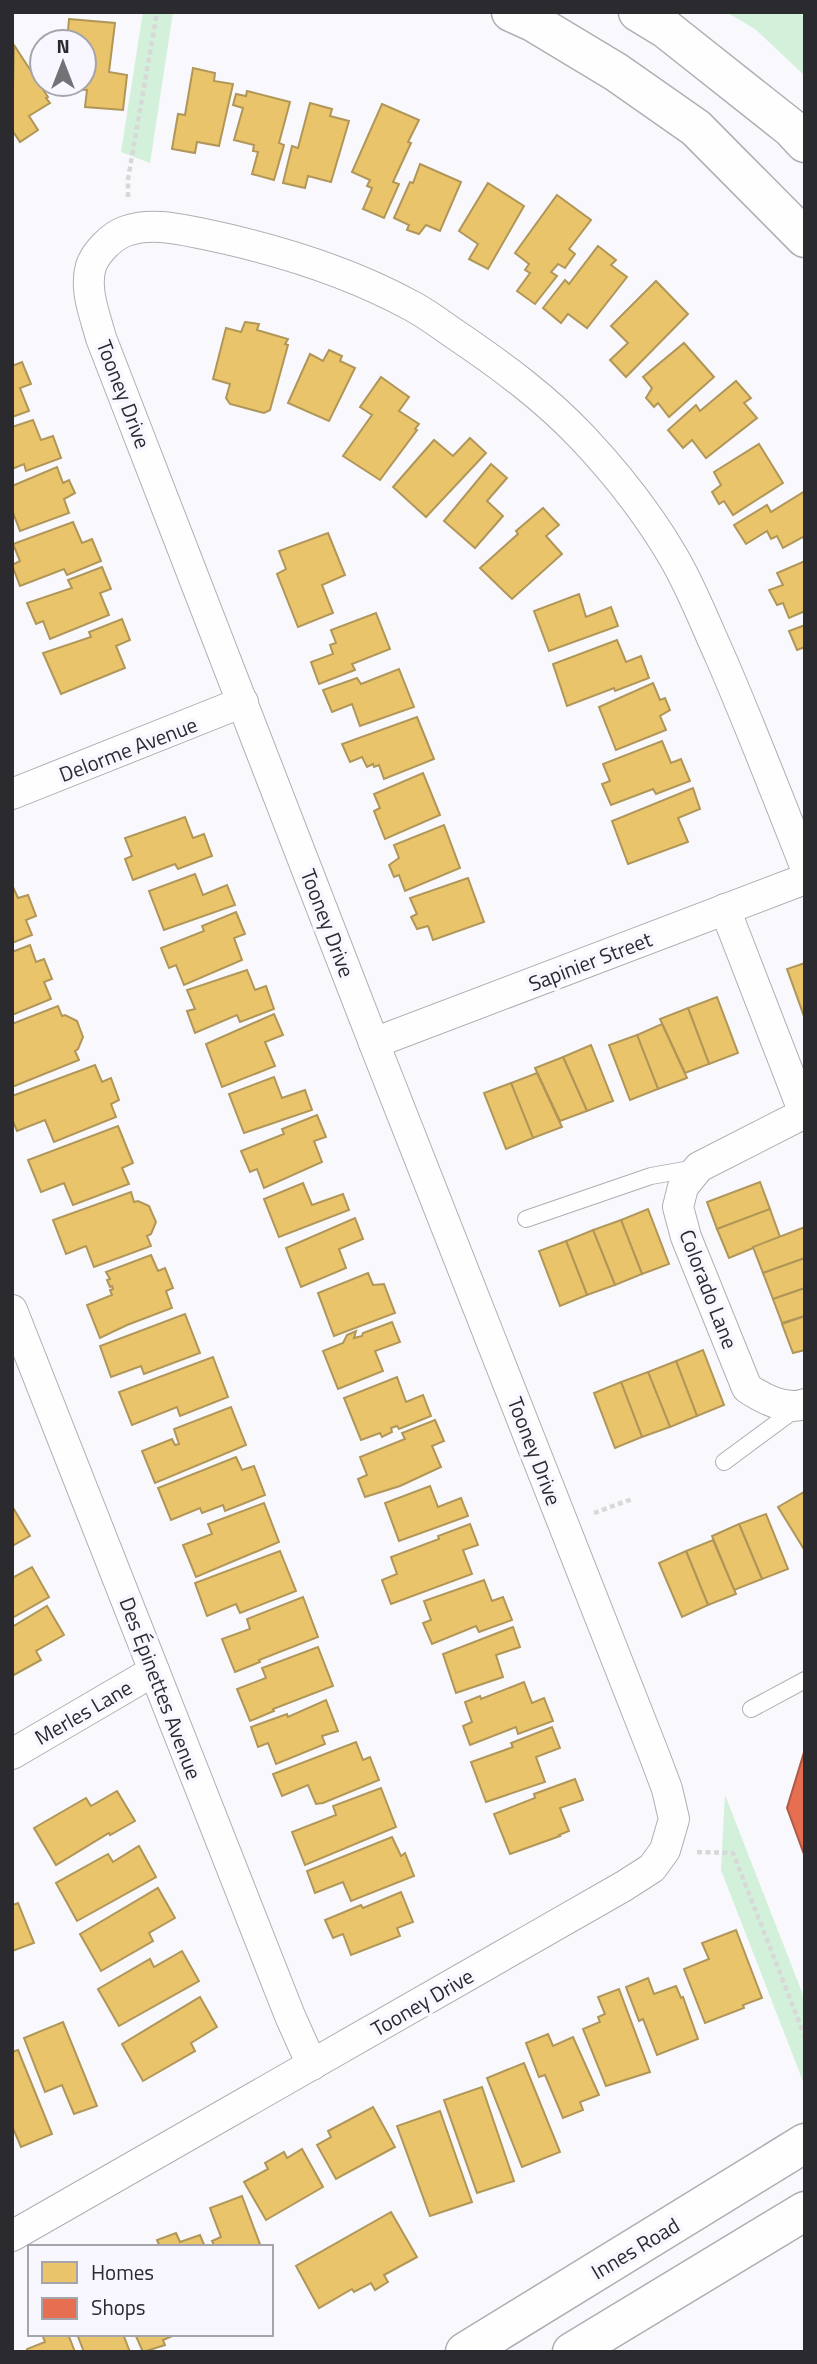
<svg xmlns="http://www.w3.org/2000/svg" width="817" height="2364" font-family="'Titillium Web',sans-serif">
<style>
.green{fill:#d2f0da}
.homes{fill:#e9c46a;stroke:#b09658;stroke-width:2}
.shops{fill:#e76f51;stroke:#af5a47;stroke-width:2}
.lines{fill:none;stroke-linecap:round;stroke-linejoin:round}
.service-casing{stroke:#b0aeb3;stroke-width:18}
.minor-casing{stroke:#b0aeb3;stroke-width:32}
.secondary-casing{stroke:#b0aeb3;stroke-width:41}
.path{stroke:#d8d8d8;stroke-width:4.5;stroke-dasharray:5 3.5;stroke-linecap:butt}
.service{stroke:#fefeff;stroke-width:16}
.minor{stroke:#fefeff;stroke-width:30}
.secondary{stroke:#fefeff;stroke-width:38}
.labels{text-anchor:middle;dominant-baseline:central;stroke-width:7;stroke-linejoin:round;paint-order:stroke}
.street-label{font-size:21px;fill:#2b2a2f;stroke:#f8f6fe}
</style>
<rect width="100%" height="100%" fill="#f9f8fc"/>
<g class="green">
<path d="M143 12H173L150 163 121 152Z"/>
<path d="M726 12H805V76L755 29Z"/>
<path d="M725 1795 805 2000 804 2084 721 1870Z"/>
</g>
<g class="homes">
<path d="M69 19 115 23 109 72 127 75 123 110 85 107 87 90 63 88V84H84V42H67Z"/>
<path d="M14 45 48 97 46 98 50 103 29 116 38 130 20 142 12 130Z"/>
<path d="M193 68 215 73 214 81 233 84 219 146 197 142 195 153 172 149 178 114 185 115Z"/>
<path d="M247 91 290 102 279 143 284 145 274 180 252 174 258 152 253 151 254 145 234 140 243 108 233 105 236 94 246 96Z"/>
<path d="M310 103 332 109 330 116 349 121 331 182 308 176 305 188 283 183 292 146 298 148Z"/>
<path d="M382 104 419 120 408 142 411 143 393 182 399 184 384 218 363 209 372 188 367 186 370 180 352 172Z"/>
<path d="M420 164 461 182 440 231 426 225 419 234 407 230 409 225 394 218 410 182 413 183Z"/>
<path d="M488 183 524 206 488 269 469 259 478 244 459 231Z"/>
<path d="M557 195 591 220 569 249 575 254 565 268 558 264 551 272 557 276 535 304 517 291 530 273 525 270 529 264 515 253Z"/>
<path d="M598 246 616 260 611 265 627 277 587 328 568 314 561 323 543 308 565 280 569 284Z"/>
<path d="M656 281 688 314 626 377 610 360 628 343 611 326Z"/>
<path d="M245 322 259 324 257 330 288 339 285 344 288 345 270 410 264 413 230 404 226 398 230 384 213 379 226 328 241 332Z"/>
<path d="M684 343 714 377 669 417 658 403 654 407 646 398 652 388 643 377Z"/>
<path d="M329 350 342 356 340 361 355 368 329 421 288 403 310 354 323 361Z"/>
<path d="M22 362 31 384 20 388 29 411 12 417V366Z"/>
<path d="M381 377 409 397 399 411 419 424 415 429 417 430 380 480 343 456 372 415 360 407Z"/>
<path d="M736 381 751 398 744 403 757 418 706 458 692 440 683 448 668 430 696 405 700 411Z"/>
<path d="M33 420 41 440 53 436 61 458 26 471 24 464 12 469V427Z"/>
<path d="M470 438 486 453 426 517 393 487 434 440 453 456Z"/>
<path d="M759 444 783 483 733 515 724 501 719 504 712 492 721 485 714 472Z"/>
<path d="M491 464 507 478 487 501 503 516 475 548 444 521Z"/>
<path d="M57 467 63 483 69 480 75 493 64 499 69 513 20 531 12 510V486Z"/>
<path d="M805 491V536L783 548 777 536 771 539 767 531 746 544 734 525 767 505 771 512Z"/>
<path d="M543 508 559 525 546 536 562 554 512 599 480 568 518 534 516 531Z"/>
<path d="M73 522 82 543 92 539 101 561 67 575 64 569 20 586 12 565 20 561 13 544Z"/>
<path d="M328 533 345 575 322 585 333 613 298 627 277 574 286 569 279 551Z"/>
<path d="M805 561V611L789 618 783 603 777 605 769 590 783 585 777 573Z"/>
<path d="M102 567 111 589 100 593 109 615 50 639 43 621 36 624 27 603 72 588 68 580Z"/>
<path d="M579 594 586 617 611 607 618 626 549 651 534 611Z"/>
<path d="M376 613 390 649 352 664 355 670 319 684 311 662 333 654 330 645 336 643 331 630Z"/>
<path d="M122 619 130 640 116 646 125 668 61 694 43 653 91 637 89 632Z"/>
<path d="M805 625V647L797 650 789 631Z"/>
<path d="M617 640 626 662 641 656 649 678 615 691 614 688 567 706 553 664Z"/>
<path d="M399 669 414 707 360 726 352 704 332 712 323 690 357 678 361 684Z"/>
<path d="M653 683 660 700 665 698 670 710 660 716 666 730 616 750 599 707Z"/>
<path d="M417 717 434 759 384 779 379 765 374 767 373 764 367 767 362 757 350 762 342 744Z"/>
<path d="M662 741 671 763 681 759 690 781 656 794 653 789 611 805 602 784 610 781 603 764Z"/>
<path d="M423 773 440 815 385 839 374 811 380 808 374 794Z"/>
<path d="M693 788 700 809 678 818 688 842 628 864 612 821Z"/>
<path d="M185 817 193 838 204 834 212 856 178 869 175 864 133 880 125 859 132 856 125 838Z"/>
<path d="M444 825 460 868 405 891 399 875 394 877 389 865 399 858 394 845Z"/>
<path d="M195 874 203 895 227 885 235 905 164 930 149 891Z"/>
<path d="M468 878 484 922 433 940 428 926 417 929 411 917 417 914 410 898Z"/>
<path d="M12 885 18 898 28 895 36 916 26 920 32 935 12 943Z"/>
<path d="M236 912 245 934 234 938 242 960 184 985 176 965 169 968 161 948 204 931 202 926Z"/>
<path d="M30 945 36 962 44 959 52 979 44 982 51 999 12 1015V952Z"/>
<path d="M805 963V1019L787 969Z"/>
<path d="M247 970 255 990 266 986 274 1009 240 1022 237 1015 195 1033 187 1011 195 1009 187 990Z"/>
<path d="M717 997 738 1053 709 1064 688 1008Z"/>
<path d="M58 1006 62 1016 65 1015 77 1021 83 1037 78 1049 75 1051 79 1060 12 1087V1024Z"/>
<path d="M688 1008 709 1064 685 1073 660 1019Z"/>
<path d="M274 1014 283 1035 265 1042 275 1066 222 1087 206 1044Z"/>
<path d="M662 1024 687 1078 658 1089 637 1035Z"/>
<path d="M637 1035 658 1089 630 1100 609 1045Z"/>
<path d="M591 1045 613 1101 587 1111 563 1057Z"/>
<path d="M563 1057 587 1111 560 1121 535 1068Z"/>
<path d="M95 1065 102 1082 111 1078 119 1100 111 1104 116 1117 54 1142 45 1120 17 1131 12 1119V1096Z"/>
<path d="M537 1073 562 1127 533 1138 511 1083Z"/>
<path d="M274 1077 282 1098 305 1090 312 1110 244 1133 229 1094Z"/>
<path d="M511 1083 533 1138 506 1149 484 1093Z"/>
<path d="M317 1115 326 1137 314 1141 322 1162 264 1188 257 1169 250 1172 241 1151 284 1134 282 1129Z"/>
<path d="M118 1126 133 1163 122 1168 129 1184 73 1205 64 1183 41 1192 28 1160Z"/>
<path d="M760 1182 770 1209 717 1229 707 1202Z"/>
<path d="M303 1183 312 1205 343 1194 349 1210 279 1237 264 1199Z"/>
<path d="M131 1192 134 1202 138 1201 149 1206 156 1222 151 1234 147 1236 151 1246 94 1267 86 1246 66 1254 53 1220Z"/>
<path d="M648 1209 669 1264 642 1274 621 1220Z"/>
<path d="M770 1209 780 1237 729 1258 717 1229Z"/>
<path d="M355 1218 363 1239 339 1249 346 1268 301 1287 286 1248Z"/>
<path d="M621 1220 642 1274 615 1285 593 1230Z"/>
<path d="M805 1227V1258L763 1273 753 1247Z"/>
<path d="M593 1230 615 1285 587 1295 566 1241Z"/>
<path d="M566 1241 587 1295 560 1306 539 1251Z"/>
<path d="M151 1255 158 1271 165 1268 173 1288 166 1291 172 1308 127 1325 100 1338 87 1305 112 1295 110 1290 113 1289 112 1286 110 1287 107 1280 110 1279 106 1272Z"/>
<path d="M805 1258V1288L773 1299 763 1273Z"/>
<path d="M368 1273 373 1285 384 1284 395 1313 334 1336 318 1293Z"/>
<path d="M805 1288V1316L782 1323 773 1299Z"/>
<path d="M185 1314 200 1353 144 1374 141 1366 111 1377 100 1346Z"/>
<path d="M805 1316V1350L793 1353 782 1324Z"/>
<path d="M392 1322 400 1342 375 1351 383 1371 338 1389 323 1351 343 1343 347 1335 356 1331 354 1338 362 1336 363 1333Z"/>
<path d="M703 1350 724 1405 697 1416 676 1361Z"/>
<path d="M213 1357 228 1397 180 1416 177 1407 132 1425 119 1392Z"/>
<path d="M676 1361 697 1416 670 1427 648 1372Z"/>
<path d="M648 1372 670 1427 642 1437 621 1382Z"/>
<path d="M397 1377 406 1402 423 1395 431 1416 399 1429 397 1426 391 1428 392 1432 382 1437 380 1433 361 1440 344 1398Z"/>
<path d="M621 1382 642 1437 615 1448 594 1393Z"/>
<path d="M231 1407 246 1445 155 1483 142 1451 172 1439 175 1445 179 1444 174 1429Z"/>
<path d="M435 1420 444 1441 432 1446 441 1467 400 1486 365 1497 358 1479 367 1475 360 1457 405 1439 402 1433Z"/>
<path d="M236 1457 242 1470 254 1466 265 1495 225 1511 223 1505 202 1513 200 1508 171 1520 158 1488Z"/>
<path d="M430 1486 438 1507 461 1498 468 1516 399 1541 385 1503Z"/>
<path d="M804 1492 805 1493V1551L778 1507Z"/>
<path d="M264 1503 279 1542 196 1577 183 1545 212 1534 208 1524Z"/>
<path d="M12 1506 30 1536 12 1546Z"/>
<path d="M766 1514 788 1569 762 1579 739 1524Z"/>
<path d="M470 1524 478 1545 463 1550 472 1574 391 1604 382 1580 397 1574 391 1557 439 1539 438 1536Z"/>
<path d="M739 1524 762 1579 734 1590 712 1536Z"/>
<path d="M713 1540 736 1594 708 1605 686 1551Z"/>
<path d="M280 1551 296 1591 240 1613 236 1604 207 1616 195 1583Z"/>
<path d="M686 1551 708 1605 682 1617 659 1563Z"/>
<path d="M32 1567 49 1597 12 1618V1578Z"/>
<path d="M484 1580 492 1601 503 1597 512 1620 479 1632 476 1626 432 1644 423 1623 431 1620 424 1601Z"/>
<path d="M303 1597 318 1637 259 1660 260 1662 235 1672 222 1639 250 1629 247 1619Z"/>
<path d="M47 1606 64 1635 36 1651 41 1660 12 1676V1627Z"/>
<path d="M513 1627 520 1647 496 1655 503 1677 456 1693 443 1654Z"/>
<path d="M318 1647 333 1686 273 1709 274 1711 250 1721 237 1689 266 1678 262 1668Z"/>
<path d="M524 1682 532 1703 544 1698 553 1721 518 1734 516 1727 470 1745 463 1726 472 1722 465 1702 480 1696 481 1699Z"/>
<path d="M326 1700 338 1731 322 1736 325 1744 276 1764 268 1743 258 1747 251 1727 287 1714 288 1717Z"/>
<path d="M552 1727 560 1748 536 1757 545 1782 486 1802 471 1762 513 1747 511 1743Z"/>
<path d="M356 1742 363 1760 370 1757 379 1780 323 1803 316 1804 308 1785 282 1796 273 1774Z"/>
<path d="M575 1779 583 1800 560 1808 569 1831 559 1835 560 1836 510 1854 494 1814 535 1798 534 1794Z"/>
<path d="M381 1788 396 1827 305 1865 292 1832 336 1815 333 1806Z"/>
<path d="M117 1791 135 1821 110 1835 109 1833 56 1865 34 1828 86 1798 91 1806Z"/>
<path d="M392 1837 401 1856 405 1853 414 1876 351 1901 343 1882 315 1893 307 1871Z"/>
<path d="M139 1846 156 1877 77 1921 56 1883 108 1854 113 1862Z"/>
<path d="M158 1888 175 1918 149 1933 153 1941 101 1971 80 1934Z"/>
<path d="M401 1892 413 1922 397 1928 400 1936 351 1955 343 1934 333 1938 325 1920 361 1905 363 1908Z"/>
<path d="M12 1903 13 1905 18 1903 34 1943 12 1951Z"/>
<path d="M736 1930 762 1998 743 2005 744 2008 705 2023 684 1969 709 1959 702 1943Z"/>
<path d="M182 1951 199 1981 119 2026 98 1989 150 1959 154 1967Z"/>
<path d="M648 1978 654 1994 676 1986 681 1998 683 1997 698 2039 657 2055 643 2019 639 2021 626 1987Z"/>
<path d="M619 1989 650 2072 606 2086 583 2029 600 2022 598 2017 605 2014 598 1997Z"/>
<path d="M200 1997 217 2027 191 2043 195 2051 143 2081 122 2044Z"/>
<path d="M63 2022 97 2106 74 2114 62 2085 45 2092 24 2038Z"/>
<path d="M548 2034 553 2046 573 2037 599 2095 580 2102 583 2110 563 2118 545 2075 539 2077 526 2043Z"/>
<path d="M18 2050 52 2134 21 2147 12 2126V2052Z"/>
<path d="M524 2063 560 2152 522 2167 487 2078Z"/>
<path d="M482 2087 514 2181 477 2193 444 2100Z"/>
<path d="M373 2107 395 2147 336 2179 317 2145 331 2137 328 2131Z"/>
<path d="M440 2111 472 2202 430 2216 397 2126Z"/>
<path d="M302 2149 323 2187 266 2220 244 2182 268 2169 265 2163 284 2152 287 2158Z"/>
<path d="M242 2196 261 2247H215L212 2241 221 2237 210 2208Z"/>
<path d="M391 2212 417 2257 384 2275 388 2282 375 2290 371 2283 354 2292 352 2289 319 2308 296 2266Z"/>
<path d="M176 2233 180 2242 200 2235 205 2247H160L157 2240Z"/>
<path d="M42 2334H68L75 2352H28L27 2349 45 2342Z"/>
<path d="M77 2334H123L130 2352H84Z"/>
<path d="M135 2334H177L163 2340 165 2345 143 2352Z"/>
</g>
<path class="shops" d="M805 1749V1857L787 1808Z"/>
<g class="lines">
<g class="service-casing">
<g id="service">
<path d="M526 1219 651 1176 696 1168"/>
<path d="M724 1462 797 1408"/>
<path d="M751 1709 805 1680"/>
</g>
</g>
<g class="minor-casing">
<g id="minor">
<path d="M12 794 243 702"/>
<path d="M725 909 804 1113"/>
<path d="M374 1043 805 879"/>
<path d="M805 1113 699 1167 683 1187 678 1207 686 1237 747 1388C762 1398 786 1411 805 1404"/>
<path d="M12 1310 290 2016 312 2065"/>
<path d="M12 1754 154 1671"/>
<path d="M12 2236 624 1886 652 1868 665 1850 674 1819 667 1789 655 1757 374 1043 101 338C95 315 84 290 91 266 96 252 112 236 126 231 151 222 179 229 204 234 276 249 348 271 412 306 429 315 444 327 459 337 503 367 545 398 582 437 616 473 649 515 674 558 692 589 705 623 720 656 750 725 777 795 805 866"/>
</g>
</g>
<g class="secondary-casing">
<g id="secondary">
<path d="M511 12 533 22 616 72 696 128 805 238"/>
<path d="M638 12 666 29 791 128 805 143"/>
<path d="M465 2352 805 2143"/>
<path d="M572 2352 805 2211"/>
</g>
</g>
<g class="path">
<path d="M128 197V179L157 12"/>
<path d="M594 1513 632 1499"/>
<path d="M697 1852 733 1853 805 2037"/>
</g>
<use href="#service" class="service"/>
<use href="#minor" class="minor"/>
<use href="#secondary" class="secondary"/>
</g>
<g class="labels">
<g class="street-label">
<text transform="translate(124 394) rotate(69)">Tooney Drive</text>
<text transform="translate(128 749) rotate(-21)">Delorme Avenue</text>
<text transform="translate(328 923) rotate(69)">Tooney Drive</text>
<text transform="translate(590 961) rotate(-21)">Sapinier Street</text>
<text transform="translate(709 1289) rotate(69)">Colorado Lane</text>
<text transform="translate(535 1451) rotate(69)">Tooney Drive</text>
<text transform="translate(161 1688) rotate(69)">Des Épinettes Avenue</text>
<text transform="translate(83 1712) rotate(-30)">Merles Lane</text>
<text transform="translate(422 2002) rotate(-30)">Tooney Drive</text>
<text transform="translate(635 2248) rotate(-31)">Innes Road</text>
</g>
</g>
<rect width="817" height="2364" fill="none" stroke="#2b2a2f" stroke-width="28"/>
<rect x="28" y="2245" width="245" height="91" fill="#f8f6fe" stroke="#a6a4ab" stroke-width="2"/>
<rect x="42" y="2262" width="35" height="21" fill="#e9c46a" stroke="#a6a4ab" stroke-width="2"/>
<text x="91" y="2280" font-size="21" fill="#2b2a2f">Homes</text>
<rect x="42" y="2298" width="35" height="21" fill="#e76f51" stroke="#a6a4ab" stroke-width="2"/>
<text x="91" y="2315" font-size="21" fill="#2b2a2f">Shops</text>
<g transform="translate(63 63)"><circle r="33" fill="#f8f6fe" stroke="#a6a4ab" stroke-width="2"/>
<path d="M0-5L12 26L0 18L-12 26Z" fill="#737277"/>
<text y="-10" font-size="19" font-weight="bold" text-anchor="middle" fill="#2b2a2f">N</text>
</g>
</svg>
